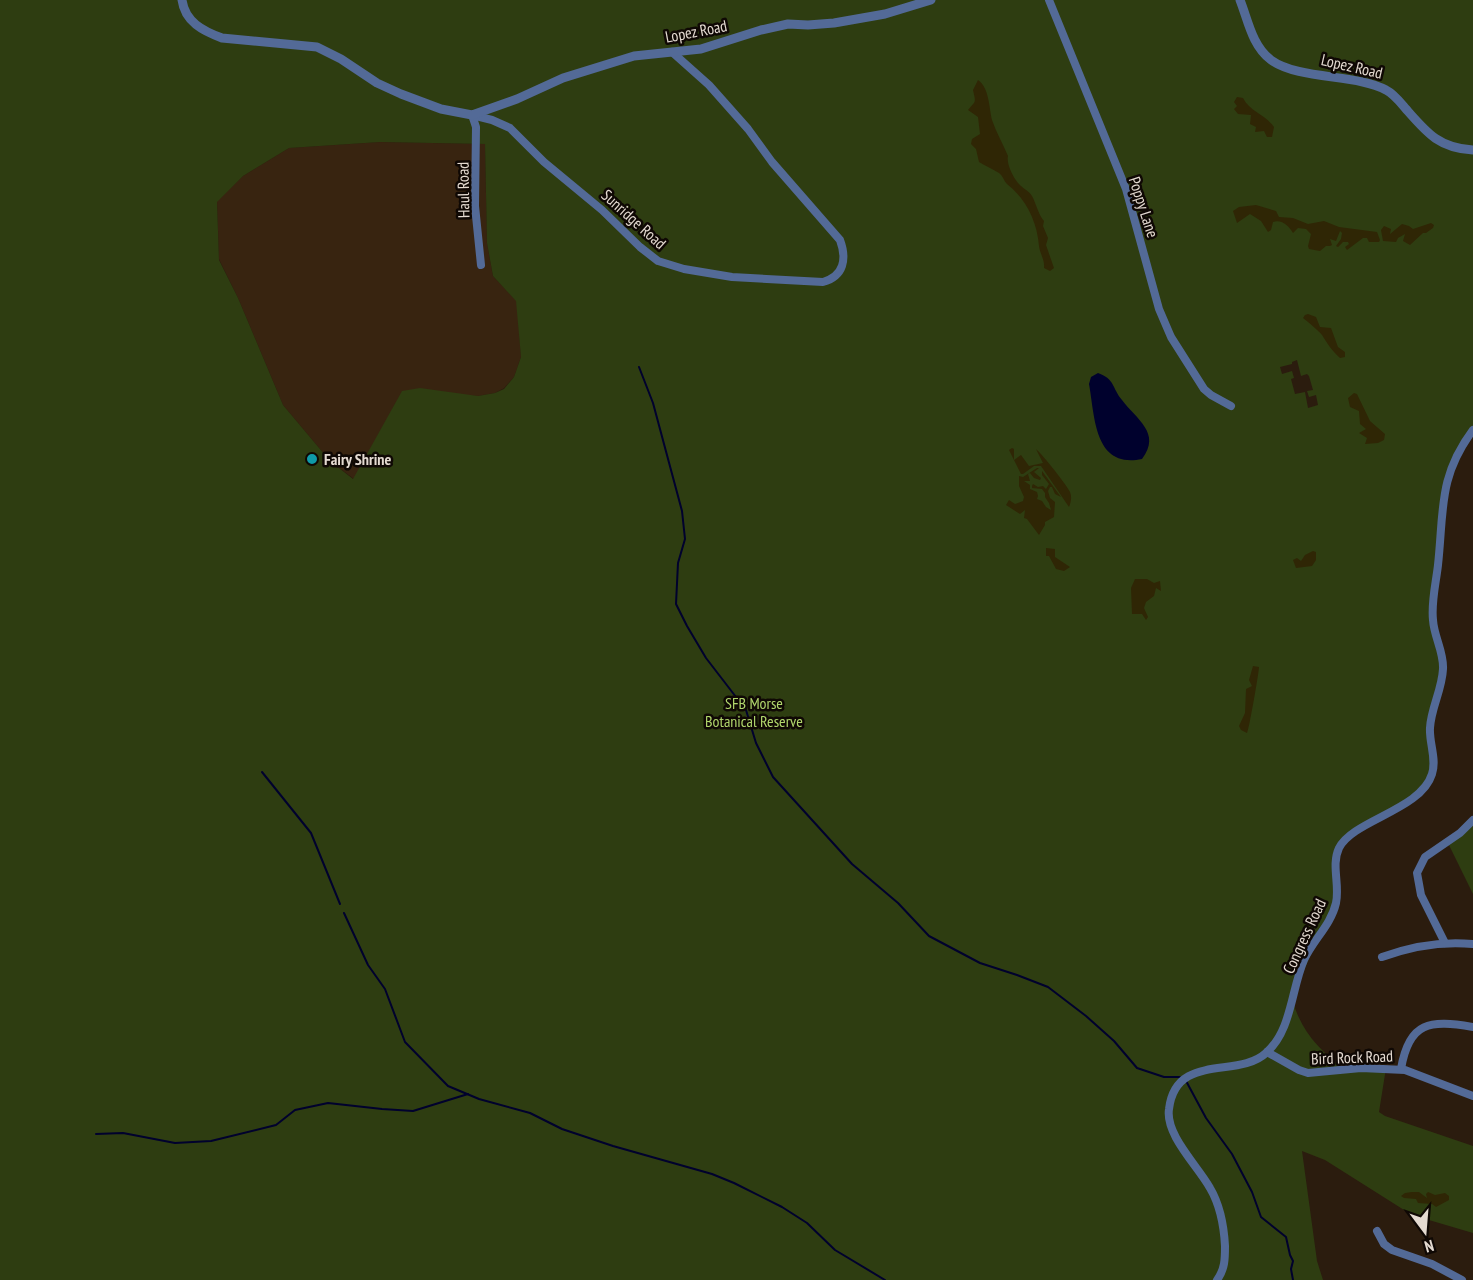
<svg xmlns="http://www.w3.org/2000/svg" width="1473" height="1280" font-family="'PT Sans Narrow',sans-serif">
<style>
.built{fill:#382410}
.green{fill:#2e3d11;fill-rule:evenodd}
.sand{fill:#2f2605}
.water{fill:#00012d}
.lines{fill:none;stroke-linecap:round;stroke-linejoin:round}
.stream{stroke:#00012d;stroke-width:2}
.minor{stroke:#536a97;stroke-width:8}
.tertiary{stroke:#536a97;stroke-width:9}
.culture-dot{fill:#0f9aa8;stroke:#0f0804;stroke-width:2}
.labels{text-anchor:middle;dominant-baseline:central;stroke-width:5;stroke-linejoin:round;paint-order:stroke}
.street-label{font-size:16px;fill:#e4dad1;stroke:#0f0804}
.poi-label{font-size:16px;font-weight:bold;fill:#e4dad1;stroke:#0f0804;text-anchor:start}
.park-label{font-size:16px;fill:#b1d76c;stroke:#0f0804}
</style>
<rect width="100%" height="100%" fill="#2b1c0e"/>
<path class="built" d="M380 142 485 144 487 243 493 276 517 301 521 357 514 377 504 388 495 393 478 396 402 392 354 479 330 461 283 405 238 298 219 259 217 201 243 176 289 148Z"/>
<g class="green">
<path d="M0 0H1473V430L1447 478 1433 614 1442 656 1432 715 1433 767 1419 791 1353 833 1337 852V894L1292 998C1300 1030 1319 1050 1344 1069L1386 1068 1379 1112 1385 1116 1473 1146V1233L1412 1215 1325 1160 1302 1151 1317 1261 1323 1280H0ZM380 142 485 144 487 243 493 276 516 301 521 357 514 377 504 389 495 393 478 396 420 388 402 391 353 479 330 461 283 405 238 298 219 260 217 202 243 176 289 148ZM1297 360 1301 376 1307 374 1309 376 1313 390 1307 391 1309 397 1316 395 1318 405 1308 408 1305 392 1295 394 1291 379 1294 378 1292 371 1282 374 1280 367 1292 364V362Z"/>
<path d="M1473 820V894L1448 843Z"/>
</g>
<g class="sand">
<path d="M978 80C989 87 989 107 992 120 996 132 1003 144 1008 156 1006 164 1014 180 1021 186 1024 189 1029 191 1032 196 1036 203 1038 214 1044 221L1043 226 1048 238 1046 245 1054 268 1050 271 1044 268C1045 260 1040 254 1039 246 1037 221 1026 199 1007 184 1004 181 1003 176 999 173 993 169 985 166 979 162L976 149 971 144 972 139 980 134 978 117 968 110C976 100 976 104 973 90Z"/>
<path d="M1237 97 1243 98C1250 112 1265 114 1274 127L1272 137H1267L1264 131 1255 132 1256 127 1250 124 1251 115 1238 114 1234 109 1237 106 1234 102Z"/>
<path d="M1256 205 1276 211 1279 217 1293 218 1308 224 1324 221 1339 227 1377 232 1380 240 1379 242H1369L1367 238H1363L1347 250 1345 247 1349 244 1348 242H1343L1338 247 1336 246 1341 239 1342 233 1340 231 1336 241 1330 239 1332 245 1330 246H1326L1320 251 1309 249 1308 246 1311 234 1306 229 1298 228 1293 233C1289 226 1282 219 1273 222L1271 230 1268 232 1261 221 1250 214 1237 223 1233 211 1239 207Z"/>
<path d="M1431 223 1434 225 1433 228 1426 233H1423L1410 245 1403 241 1405 234 1398 238 1396 242 1383 241 1381 230 1384 226 1391 229 1390 234 1402 224 1409 226 1413 229Z"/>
<path d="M1308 314 1316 317 1320 327 1331 328 1338 347 1345 352V357L1340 358C1332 351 1327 343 1322 335 1319 331 1308 322 1303 318L1305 315Z"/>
<path d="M1354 393 1357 394 1370 421 1385 434 1384 440 1378 443 1365 444 1367 438 1359 433 1366 429 1360 424 1359 411 1350 407 1348 398Z"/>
<path d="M1012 448 1014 449V460L1021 455 1029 466 1043 463 1036 449C1043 455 1066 484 1070 492 1072 497 1071 502 1069 507L1041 466H1034L1023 474H1021L1009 450Z"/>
<path d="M1037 468H1039L1034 472 1041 478 1040 480 1034 478 1030 473 1028 474 1030 481H1024L1030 485V489L1037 492 1038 496 1037 499 1042 501 1046 507 1051 510 1049 503 1045 497V493L1042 489 1032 488V486L1033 484 1038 487 1043 486 1046 489 1049 484 1042 475V471L1061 497 1055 494 1052 487H1050L1048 491 1050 498 1055 502 1054 517 1045 522V525L1039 535 1027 519 1024 518 1025 510 1020 514 1006 505 1009 500 1015 504 1023 501 1024 497 1019 486V476L1023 477Z"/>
<path d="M1046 548 1055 549V557L1070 567 1064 571 1056 569 1049 556H1046Z"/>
<path d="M1313 551 1316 552V560L1312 566 1296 568 1293 560 1297 558 1301 561 1305 555Z"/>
<path d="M1135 579H1147L1154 583 1160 581 1161 591 1156 588 1154 596 1146 602 1144 608 1148 617 1146 620 1142 614H1132L1131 588Z"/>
<path d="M1253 666 1259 667C1259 672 1249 730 1247 733L1241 730 1239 726 1245 713 1246 689 1252 686 1249 680Z"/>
<path d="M1412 1192H1419L1427 1198 1426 1194 1428 1192 1435 1195 1445 1193 1449 1196V1200L1436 1207 1432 1204 1418 1203 1416 1199 1404 1198 1401 1196 1405 1193Z"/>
</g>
<path class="water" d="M1098 373C1115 379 1112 388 1122 400 1136 419 1162 433 1142 459 1094 469 1095 417 1089 384L1091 377Z"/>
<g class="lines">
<g class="stream">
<path d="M639 367 653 403 682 511 685 539 678 563 676 604 687 626 706 658 746 710 756 743 773 777 852 864 898 903 929 936 980 963 1017 975 1048 987 1086 1016 1114 1041 1137 1068 1164 1077H1179L1185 1079 1206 1118 1232 1154 1252 1192 1261 1217 1286 1237 1290 1255 1293 1261 1291 1269 1293 1280"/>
<path d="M262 772 311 833 340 904"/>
<path d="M344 913 368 965 385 989 405 1042 448 1086 479 1099 530 1113 562 1129 613 1146 712 1174 734 1183 782 1207 807 1223 835 1250 885 1280"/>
<path d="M96 1134 123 1133 175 1143 211 1141 276 1125 295 1110 328 1103 382 1109 413 1111 468 1094"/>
</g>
<g class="minor">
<path d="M1049 0 1126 189 1159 309 1171 337 1204 389 1211 395 1231 406"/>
<path d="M472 115 492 120 510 128 544 162 602 210 640 247 658 261 684 269 732 277 823 282C844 276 847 259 840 240L772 162 748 129 709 85 672 52"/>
<path d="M472 115 476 127 475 206 481 265"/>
<path d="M1445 943 1421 895 1417 873 1425 857 1460 833 1473 820"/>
<path d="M1382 957C1412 946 1442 941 1473 944"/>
<path d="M1267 1052 1299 1070 1308 1073 1361 1068 1405 1070 1473 1096"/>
<path d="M1401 1069C1409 1021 1430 1020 1473 1027"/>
<path d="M1377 1231 1384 1244 1392 1250 1432 1264 1462 1280"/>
<path d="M1217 1280C1225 1269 1225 1259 1225 1246 1224 1227 1220 1205 1210 1188 1198 1166 1165 1135 1169 1109 1176 1052 1238 1079 1266 1053 1292 1030 1291 990 1304 960 1313 940 1331 925 1336 903 1340 885 1331 865 1339 848 1353 820 1421 810 1432 774 1437 759 1429 743 1430 728 1431 708 1442 690 1443 669 1444 652 1434 637 1433 620 1431 602 1436 583 1438 565 1444 510 1438 477 1473 430"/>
</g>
<g class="tertiary">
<path d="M182 0C185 22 203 31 222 38L317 47 341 59 377 83 401 94 441 109 472 115 517 99 563 78 634 56 701 49 761 30 788 24 808 25 834 23 885 14 931 0"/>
<path d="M1240 0C1248 20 1252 46 1271 60 1299 80 1357 74 1386 90 1394 94 1400 102 1406 109 1427 133 1439 148 1473 150"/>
</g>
</g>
<circle class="culture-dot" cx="312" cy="459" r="6"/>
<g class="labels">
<g class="street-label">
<text transform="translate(696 31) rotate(-11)">Lopez Road</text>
<text transform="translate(1352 66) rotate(13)">Lopez Road</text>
<text transform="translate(463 190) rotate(-91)">Haul Road</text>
<text transform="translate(1144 207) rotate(72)">Poppy Lane</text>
<text transform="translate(634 219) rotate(42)">Sunridge Road</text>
<text transform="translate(1304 936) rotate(-65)">Congress Road</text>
<text transform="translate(1352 1057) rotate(-2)">Bird Rock Road</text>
</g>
<g class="poi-label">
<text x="324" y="459">Fairy Shrine</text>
</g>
<g class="park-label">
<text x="754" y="703">SFB Morse<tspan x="754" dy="18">Botanical Reserve</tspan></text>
</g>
</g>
<g transform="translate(1425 1232) rotate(164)" stroke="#0f0804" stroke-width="4.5" paint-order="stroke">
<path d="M0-4.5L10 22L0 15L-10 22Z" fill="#e4dad1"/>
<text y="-9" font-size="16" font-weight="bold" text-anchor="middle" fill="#e4dad1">N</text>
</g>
</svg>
